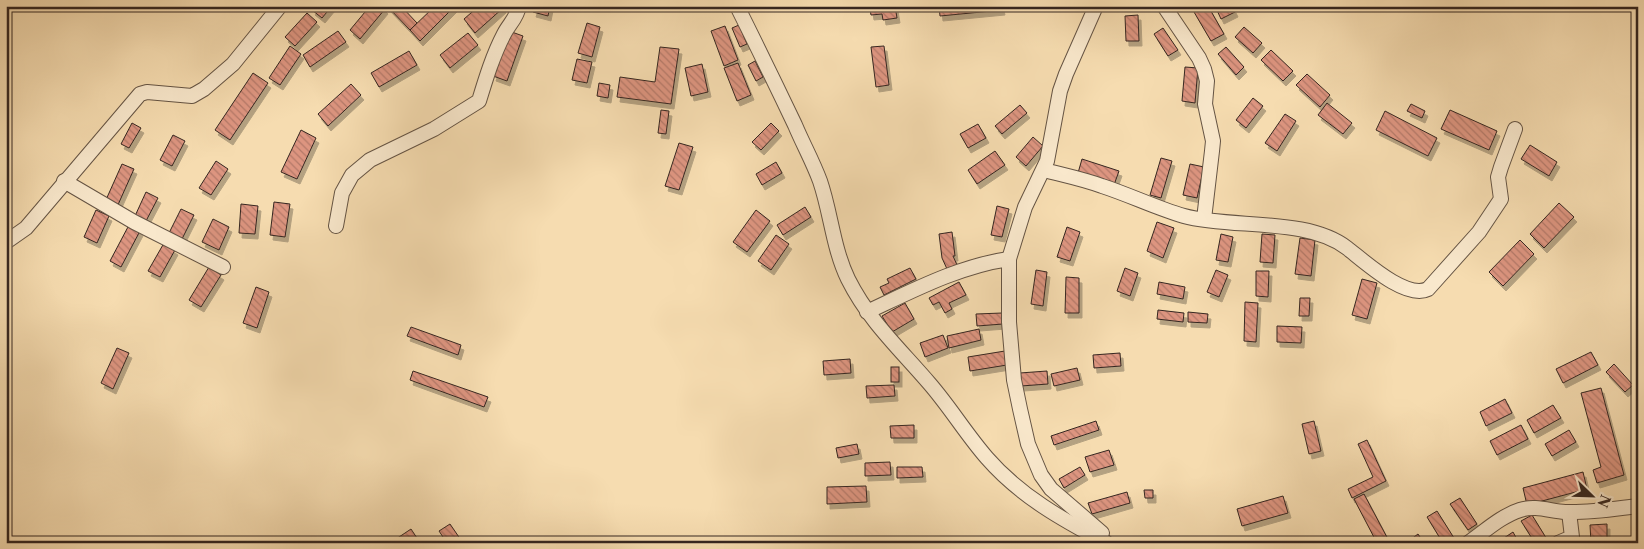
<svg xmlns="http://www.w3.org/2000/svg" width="1644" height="549" font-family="'Libre Caslon Text',serif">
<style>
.building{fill:url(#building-back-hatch);stroke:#352620;filter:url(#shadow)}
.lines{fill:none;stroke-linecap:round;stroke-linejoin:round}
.minor-casing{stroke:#655444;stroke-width:16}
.minor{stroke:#f9e8cc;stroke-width:14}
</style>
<defs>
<pattern id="building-back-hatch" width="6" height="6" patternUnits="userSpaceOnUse" patternTransform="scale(1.25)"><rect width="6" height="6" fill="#dd9580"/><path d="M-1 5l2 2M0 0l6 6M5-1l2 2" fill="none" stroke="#b47968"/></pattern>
<filter id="shadow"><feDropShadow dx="3" dy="5" stdDeviation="0" flood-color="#0004"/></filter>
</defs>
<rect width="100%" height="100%" fill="#f6dcb0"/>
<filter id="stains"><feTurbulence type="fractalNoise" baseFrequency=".004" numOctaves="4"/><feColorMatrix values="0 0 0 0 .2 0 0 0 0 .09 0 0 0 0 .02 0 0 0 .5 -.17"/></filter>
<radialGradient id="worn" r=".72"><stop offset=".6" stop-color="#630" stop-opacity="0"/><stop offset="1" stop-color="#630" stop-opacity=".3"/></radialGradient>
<g class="building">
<path d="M315 6H332L322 18 312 10Z"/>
<path d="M370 6H382L385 9 360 39 350 30Z"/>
<path d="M387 6H401L417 23 410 30Z"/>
<path d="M435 6H455L420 41 410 30Z"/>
<path d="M479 6H502L503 8 475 33 464 19Z"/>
<path d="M535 6H550L548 16 533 12Z"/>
<path d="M895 6 897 18 883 20 882 14 871 15 870 9Z"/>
<path d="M939 6H1001L1002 10 940 16Z"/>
<path d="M1203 6H1208L1224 34 1211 41 1194 12Z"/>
<path d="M1215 6H1232L1235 12 1221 19Z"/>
<path d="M307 13 317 22 295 46 285 37Z"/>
<path d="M1138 15 1139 41H1126L1125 16Z"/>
<path d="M587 23 600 27 592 57 578 53Z"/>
<path d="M739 25 747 44 740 47 732 28Z"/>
<path d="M725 26 738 60 724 66 711 31Z"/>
<path d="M1244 27 1262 43 1253 53 1235 37Z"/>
<path d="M1163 28 1178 50 1168 56 1154 34Z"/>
<path d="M338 31 346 42 310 67 303 55Z"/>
<path d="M509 31 523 36 507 81 493 76Z"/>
<path d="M468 33 478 45 450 68 440 55Z"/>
<path d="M290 46 301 54 280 85 269 78Z"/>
<path d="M884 46 889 85 876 87 871 47Z"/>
<path d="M660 47 679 49 671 104 617 97 620 77 655 82Z"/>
<path d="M1226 47 1244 67 1236 75 1218 54Z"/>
<path d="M1271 50 1293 71 1283 81 1261 60Z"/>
<path d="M409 51 417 65 379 87 371 73Z"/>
<path d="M577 59 592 62 587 83 572 80Z"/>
<path d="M755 61 763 77 756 81 748 65Z"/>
<path d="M738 63 751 95 737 101 724 68Z"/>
<path d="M702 64 708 92 691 96 685 68Z"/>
<path d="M1185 67 1198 68 1195 103 1182 101Z"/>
<path d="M253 73 268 83 230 140 215 130Z"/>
<path d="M1307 74 1330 95 1320 107 1296 85Z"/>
<path d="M599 83 610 85 608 98 597 96Z"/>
<path d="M351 84 361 95 328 126 318 114Z"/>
<path d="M1253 98 1263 106 1246 128 1236 120Z"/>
<path d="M1327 103 1352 123 1343 134 1318 115Z"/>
<path d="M1411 104 1425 111 1422 118 1407 111Z"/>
<path d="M1020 105 1027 113 1002 134 995 126Z"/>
<path d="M661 110 669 111 666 134 658 133Z"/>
<path d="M1450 110 1497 131 1489 150 1441 129Z"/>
<path d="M1385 111 1437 138 1428 156 1376 130Z"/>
<path d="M1285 114 1296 121 1277 151 1265 143Z"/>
<path d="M132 123 141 128 129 148 121 144Z"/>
<path d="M771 123 779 131 761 150 752 142Z"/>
<path d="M978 124 986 138 968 148 960 134Z"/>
<path d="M301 130 316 138 297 179 281 172Z"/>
<path d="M173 135 185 141 172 166 160 160Z"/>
<path d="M1033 137 1043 146 1026 166 1016 157Z"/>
<path d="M679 143 693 147 679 190 665 186Z"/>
<path d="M1530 145 1557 162 1549 176 1521 159Z"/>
<path d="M995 151 1005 165 977 184 968 170Z"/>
<path d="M1161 158 1172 161 1161 198 1150 195Z"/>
<path d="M1082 159 1119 171 1114 185 1078 173Z"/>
<path d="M216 161 228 169 211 195 199 188Z"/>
<path d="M776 162 782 173 762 185 756 174Z"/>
<path d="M122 164 134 169 117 207 105 202Z"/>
<path d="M1190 164 1204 167 1197 198 1183 195Z"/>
<path d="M146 192 158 198 146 221 135 216Z"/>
<path d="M274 202 290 204 285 237 270 235Z"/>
<path d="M1559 203 1574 217 1544 248 1530 234Z"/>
<path d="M241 204 258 206 255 234 239 233Z"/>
<path d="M997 206 1009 209 1002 237 991 235Z"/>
<path d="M805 207 811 217 783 235 777 225Z"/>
<path d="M181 209 194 215 182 239 169 233Z"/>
<path d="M96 210 109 216 97 243 84 237Z"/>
<path d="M756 210 770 221 747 252 733 242Z"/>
<path d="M213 219 229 227 219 250 202 242Z"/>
<path d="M1157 222 1174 228 1163 258 1147 251Z"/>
<path d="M129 225 140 231 121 267 110 261Z"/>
<path d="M1067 227 1080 232 1070 261 1057 257Z"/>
<path d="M952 232 955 256H953L957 265 947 269 942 258 939 234Z"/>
<path d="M1221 234 1233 237 1228 262 1216 260Z"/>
<path d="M1262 234 1275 235 1273 263 1260 262Z"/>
<path d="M776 235 789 244 771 270 758 261Z"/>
<path d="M1300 238 1315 240 1311 276 1295 274Z"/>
<path d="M1520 240 1534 254 1503 286 1489 272Z"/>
<path d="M164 243 175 250 160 277 148 271Z"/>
<path d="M209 267 221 275 201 307 189 300Z"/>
<path d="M910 268 916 279 884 295 880 287 889 283 887 279Z"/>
<path d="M1125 268 1138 273 1130 296 1117 291Z"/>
<path d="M1036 270 1047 272 1043 306 1031 304Z"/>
<path d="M1216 270 1228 275 1219 297 1207 292Z"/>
<path d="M1256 271H1269L1268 297 1256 296Z"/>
<path d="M1066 277 1079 278V313H1065Z"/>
<path d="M1362 279 1377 283 1367 319 1352 315Z"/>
<path d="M959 282 966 295 949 303 952 309 945 313 939 302 933 305 929 298Z"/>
<path d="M1159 282 1185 287 1183 299 1157 294Z"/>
<path d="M256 287 269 292 257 328 243 323Z"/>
<path d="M1300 298H1310L1309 316H1299Z"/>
<path d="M1245 302 1258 303 1256 342 1244 341Z"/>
<path d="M905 303 914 319 892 332 882 316Z"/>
<path d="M1158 310 1184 313 1183 322 1157 319Z"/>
<path d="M1188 312 1208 314 1207 323 1188 322Z"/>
<path d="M1002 313 1003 324 977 326 976 314Z"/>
<path d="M1277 326 1302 327 1301 343 1277 342Z"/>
<path d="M411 327 461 345 458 355 407 336Z"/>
<path d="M979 329 981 340 949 348 947 336Z"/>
<path d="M943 335 948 348 925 357 920 343Z"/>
<path d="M117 348 129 353 113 389 101 383Z"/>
<path d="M1005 351 1007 365 970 371 968 357Z"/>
<path d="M1591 352 1598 365 1563 383 1556 369Z"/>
<path d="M1120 353 1121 366 1094 368 1093 355Z"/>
<path d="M850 359 851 373 824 375 823 361Z"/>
<path d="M1614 364 1633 385 1625 392 1606 372Z"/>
<rect x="891" y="367" width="8" height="15"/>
<path d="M1077 368 1080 380 1054 386 1051 374Z"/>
<path d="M413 371 488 397 484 407 410 380Z"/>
<path d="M1047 371 1048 384 1021 386 1020 373Z"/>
<path d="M894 385 895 396 867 398 866 386Z"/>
<path d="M1601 388 1624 475 1597 483 1593 470 1601 467 1581 393Z"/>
<path d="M1505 399 1512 413 1486 426 1480 412Z"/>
<path d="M1553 405 1561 418 1534 433 1527 420Z"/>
<path d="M1096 421 1099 430 1054 445 1051 436Z"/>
<path d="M1314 421 1321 451 1309 454 1302 424Z"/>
<path d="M914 425V438H891L890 426Z"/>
<path d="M1521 425 1528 439 1497 455 1490 441Z"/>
<path d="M1569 430 1576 442 1552 456 1545 444Z"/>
<path d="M1367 440 1386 481 1352 498 1348 489 1373 477 1358 444Z"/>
<path d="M857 444 859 454 838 458 836 448Z"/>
<path d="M1109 450 1114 465 1090 472 1085 457Z"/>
<path d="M890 462 891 475 865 476V463Z"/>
<path d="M897 467H922L923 477 897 478Z"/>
<path d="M1080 467 1085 475 1064 488 1059 479Z"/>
<path d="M1583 472 1587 489 1527 505 1523 488Z"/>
<path d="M866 486 867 502 827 504V487Z"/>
<path d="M1144 490H1153V498H1145Z"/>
<path d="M1127 492 1130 503 1092 514 1088 503Z"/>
<path d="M1364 494 1390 543H1377L1354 499Z"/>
<path d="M1283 496 1288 513 1242 526 1237 509Z"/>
<path d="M1460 498 1477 524 1468 530 1450 504Z"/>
<path d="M1437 511 1454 538 1446 543H1443L1427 517Z"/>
<path d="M1532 515 1548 541 1545 543H1535L1521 521Z"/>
<path d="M450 524 463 543H447L439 531Z"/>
<path d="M1607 524V543H1591L1590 525Z"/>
<path d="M411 529 417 538 411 543H390Z"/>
<path d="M1513 532 1519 543H1507L1504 538Z"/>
<path d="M1418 534 1424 543H1412L1410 540Z"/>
</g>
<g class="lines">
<g class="minor-casing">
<g id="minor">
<path d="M737 6C757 46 776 85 795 125 803 144 813 162 820 181 831 213 833 248 848 279 869 321 899 348 929 383 950 407 966 434 987 458 1020 496 1063 520 1107 543"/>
<path d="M1096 6 1066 74 1060 91 1047 161 1025 207 1009 259V322L1014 380 1020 409 1028 444 1041 475 1051 489 1102 533"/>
<path d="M1164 6 1199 58 1204 69 1207 81 1205 104 1213 141 1212 151 1204 219"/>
<path d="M1044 170C1063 175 1083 179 1102 186 1130 195 1156 208 1184 216 1232 229 1307 217 1347 248 1364 261 1406 300 1428 289L1479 232 1501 199 1498 177 1501 167 1515 129"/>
<path d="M64 181 134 222 223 267"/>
<path d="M336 226 342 193 352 175 370 160 434 129 479 101C486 78 493 55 504 34 509 24 517 18 519 6"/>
<path d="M6 242 26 228 140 94 147 92 192 96 204 89 233 64 280 6"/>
<path d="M867 312C912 291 959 266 1009 259"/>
<path d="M1468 543C1484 532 1501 516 1520 510 1535 505 1550 511 1565 512 1590 513 1613 509 1638 506"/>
<path d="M1558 543 1572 537 1569 512"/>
</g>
</g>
<use href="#minor" class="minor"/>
</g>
<rect width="1644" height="549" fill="none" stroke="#f6dcb0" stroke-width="25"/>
<rect x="8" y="8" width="1629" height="534" fill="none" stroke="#352620" stroke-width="2.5"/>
<rect x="12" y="12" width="1619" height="524" fill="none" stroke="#352620"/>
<g transform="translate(1592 496) rotate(113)" stroke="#f9e8cc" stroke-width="4" paint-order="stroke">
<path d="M0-4L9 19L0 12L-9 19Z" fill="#352620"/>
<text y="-8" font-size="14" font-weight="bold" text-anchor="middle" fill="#352620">N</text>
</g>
<rect width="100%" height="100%" filter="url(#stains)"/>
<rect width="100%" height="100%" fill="url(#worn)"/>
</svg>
